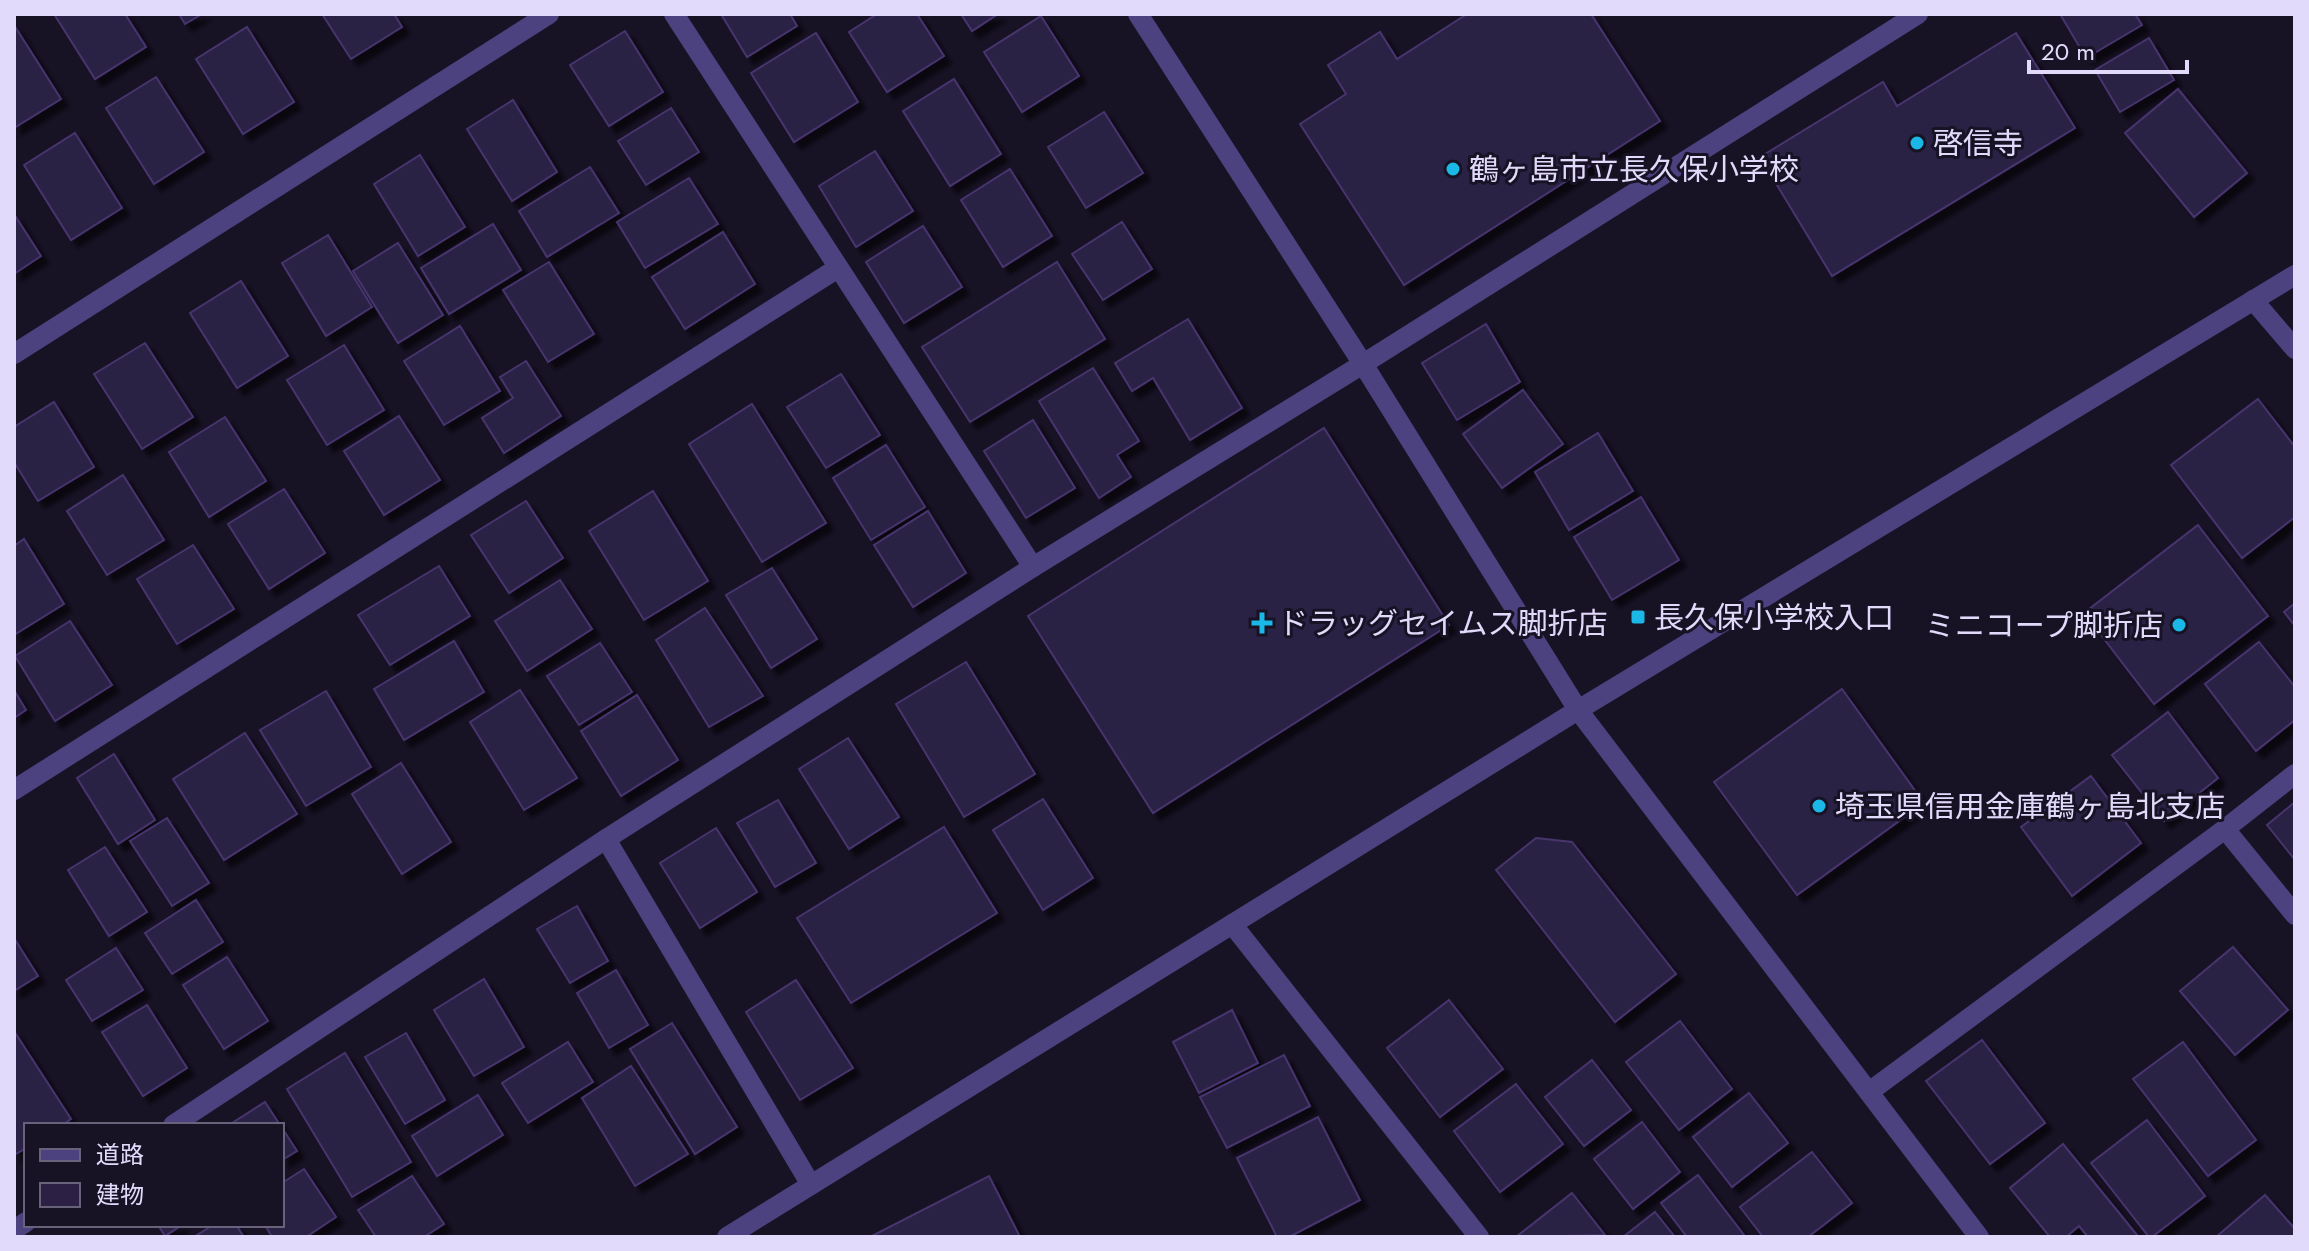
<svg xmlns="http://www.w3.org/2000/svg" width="2309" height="1251" font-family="Jost,'Noto Sans JP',sans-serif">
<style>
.building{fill:#2c2044;stroke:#47346e;stroke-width:2;filter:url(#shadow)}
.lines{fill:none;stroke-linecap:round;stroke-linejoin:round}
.minor{stroke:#4c427f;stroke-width:20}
.tertiary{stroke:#4c427f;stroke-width:20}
.poi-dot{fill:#1bb8e7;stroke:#181225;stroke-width:3}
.labels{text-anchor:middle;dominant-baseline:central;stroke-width:6;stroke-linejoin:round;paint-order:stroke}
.poi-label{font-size:30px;fill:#e2dafb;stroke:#181225;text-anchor:start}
</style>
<defs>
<filter id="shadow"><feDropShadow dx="7" dy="7" stdDeviation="2" flood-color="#0009"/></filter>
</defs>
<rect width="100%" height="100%" fill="#181225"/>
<g class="building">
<path d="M54 14H125L146 47 95 79Z"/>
<path d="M179 14H202L185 24Z"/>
<path d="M322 14H394L402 27 351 59Z"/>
<path d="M721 14H790L797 26 747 57Z"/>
<path d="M877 14H917L944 56 887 92 849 32Z"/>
<path d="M961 14H998L972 31Z"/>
<path d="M1467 14H1591L1660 121 1404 285 1300 124 1346 94 1328 65 1380 32 1397 59Z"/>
<path d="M2060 14H2135L2142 25 2086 58Z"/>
<path d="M1041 16 1079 76 1022 112 984 52Z"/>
<path d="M14 25 61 99 14 128Z"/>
<path d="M247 27 294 102 243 134 196 59Z"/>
<path d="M625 31 663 92 609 126 570 65Z"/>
<path d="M816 33 858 102 794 142 751 73Z"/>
<path d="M2016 33 2075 128 1832 276 1760 157 1883 82 1897 106Z"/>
<path d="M2149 38 2174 80 2120 112 2095 70Z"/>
<path d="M156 77 204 152 154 184 106 108Z"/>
<path d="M954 79 1001 154 950 186 903 111Z"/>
<path d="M2178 89 2247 173 2194 217 2125 133Z"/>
<path d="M513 100 557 172 512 201 467 129Z"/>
<path d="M671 108 699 152 646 185 618 141Z"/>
<path d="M1104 112 1143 173 1086 208 1048 147Z"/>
<path d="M75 133 122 208 71 240 24 165Z"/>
<path d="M875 151 913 211 856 247 819 186Z"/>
<path d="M420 155 465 227 418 256 374 184Z"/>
<path d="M590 167 619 213 547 257 519 211Z"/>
<path d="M1010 169 1052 236 1003 267 961 200Z"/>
<path d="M689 178 718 224 645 268 617 222Z"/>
<path d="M14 214 41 256 14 274Z"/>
<path d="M1122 222 1152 269 1103 300 1072 254Z"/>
<path d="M493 224 521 270 449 314 421 268Z"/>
<path d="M923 226 962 287 904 323 866 262Z"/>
<path d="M723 232 755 284 685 329 652 277Z"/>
<path d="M328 235 372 307 326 336 282 263Z"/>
<path d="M398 243 443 315 398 343 353 271Z"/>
<path d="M549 262 594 334 548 362 503 290Z"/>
<path d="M1057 262 1105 339 970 422 922 347Z"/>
<path d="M241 281 288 356 237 388 190 313Z"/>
<path d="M1188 319 1242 408 1190 440 1153 378 1132 391 1115 363Z"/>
<path d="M1486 324 1520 382 1457 420 1422 363Z"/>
<path d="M460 326 500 391 444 425 404 361Z"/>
<path d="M145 343 193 417 142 449 94 374Z"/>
<path d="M344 345 384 410 327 445 287 380Z"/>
<path d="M526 361 561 416 504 453 482 418 513 398 500 377Z"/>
<path d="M1093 368 1139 441 1117 455 1131 477 1099 498 1039 401Z"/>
<path d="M841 374 880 435 826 468 787 407Z"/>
<path d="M1523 390 1563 444 1502 488 1463 434Z"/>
<path d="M2258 399 2295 447V517L2242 558 2171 465Z"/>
<path d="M54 402 94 467 38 501 14 462V427Z"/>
<path d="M752 404 826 523 762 562 689 444Z"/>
<path d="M399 416 440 480 384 515 344 451Z"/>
<path d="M225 417 266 481 209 517 169 452Z"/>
<path d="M1033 420 1075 488 1026 518 984 451Z"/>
<path d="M1324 428 1449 625 1153 813 1028 616Z"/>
<path d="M1598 433 1633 491 1569 530 1535 472Z"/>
<path d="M886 445 925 507 871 540 833 478Z"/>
<path d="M123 475 164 540 107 575 67 511Z"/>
<path d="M284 489 325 553 269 589 228 524Z"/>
<path d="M653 491 708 581 644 620 589 531Z"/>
<path d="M1641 497 1679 560 1612 600 1574 537Z"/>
<path d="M526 501 563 558 509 593 471 535Z"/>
<path d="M928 511 966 573 913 607 874 545Z"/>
<path d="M2198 525 2268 616 2154 704 2084 613Z"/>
<path d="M24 539 64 604 14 635V546Z"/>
<path d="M193 545 234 609 177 644 137 579Z"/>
<path d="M439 566 470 616 390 665 358 615Z"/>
<path d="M772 568 817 639 771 668 726 595Z"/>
<path d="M560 580 592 629 527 671 495 621Z"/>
<path d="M2295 603V626L2284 612Z"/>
<path d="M705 608 763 696 709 727 656 640Z"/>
<path d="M70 621 112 685 55 721 15 656Z"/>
<path d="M454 641 484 692 404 740 374 689Z"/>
<path d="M2259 642 2295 687V720L2256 751 2205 684Z"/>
<path d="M600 643 632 692 579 725 547 676Z"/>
<path d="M966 662 1035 774 964 817 896 704Z"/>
<path d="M1842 689 1924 803 1797 895 1714 782Z"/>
<path d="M14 690 26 710 14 718Z"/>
<path d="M520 690 577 778 524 810 470 722Z"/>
<path d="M326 691 371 767 306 806 260 730Z"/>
<path d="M637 695 678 760 621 796 581 731Z"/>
<path d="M2168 712 2218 778 2164 821 2112 755Z"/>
<path d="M245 733 297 814 224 860 173 779Z"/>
<path d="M848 738 899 817 849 849 799 769Z"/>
<path d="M114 754 155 820 118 844 77 778Z"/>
<path d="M401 763 451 842 402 874 352 794Z"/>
<path d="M2091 776 2141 843 2072 896 2021 827Z"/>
<path d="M1043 799 1093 878 1043 910 993 830Z"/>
<path d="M778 800 816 863 775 887 737 823Z"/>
<path d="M2295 802V860L2267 825Z"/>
<path d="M167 818 209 883 172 906 130 841Z"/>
<path d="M944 827 997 913 851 1003 797 918Z"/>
<path d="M716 828 757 892 700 928 660 863Z"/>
<path d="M1536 838 1572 842 1676 974 1615 1022 1496 870Z"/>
<path d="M105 847 147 912 109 936 68 870Z"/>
<path d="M196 900 223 942 172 974 145 933Z"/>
<path d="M577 906 608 961 570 983 537 929Z"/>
<path d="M14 938 38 976 14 991Z"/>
<path d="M2233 947 2288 1010 2235 1055 2180 991Z"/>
<path d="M116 948 143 990 92 1021 66 980Z"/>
<path d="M227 957 268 1021 224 1049 183 985Z"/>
<path d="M616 970 648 1025 609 1048 577 993Z"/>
<path d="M484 979 524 1047 474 1076 434 1010Z"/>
<path d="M796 980 853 1068 800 1100 746 1012Z"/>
<path d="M1449 1000 1503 1069 1440 1117 1387 1048Z"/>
<path d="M147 1005 187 1068 143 1096 102 1032Z"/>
<path d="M1232 1010 1258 1063 1199 1093 1173 1042Z"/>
<path d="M1680 1021 1732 1089 1679 1130 1626 1062Z"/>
<path d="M672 1023 737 1127 695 1154 630 1049Z"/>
<path d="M14 1031 71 1119 62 1125H26V1148L14 1155Z"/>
<path d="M406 1033 445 1100 405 1124 365 1057Z"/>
<path d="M1982 1040 2045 1123 1990 1164 1926 1081Z"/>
<path d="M568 1042 593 1082 528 1123 502 1083Z"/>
<path d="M2183 1042 2256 1140 2208 1176 2133 1079Z"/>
<path d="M345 1053 411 1162 352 1197 287 1089Z"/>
<path d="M1284 1055 1310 1106 1227 1148 1200 1097Z"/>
<path d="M1592 1060 1631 1110 1584 1146 1545 1097Z"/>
<path d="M631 1066 688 1154 635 1186 582 1098Z"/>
<path d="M1516 1084 1563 1144 1500 1192 1454 1131Z"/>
<path d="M1749 1093 1788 1143 1732 1187 1693 1137Z"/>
<path d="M478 1095 503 1135 437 1176 412 1136Z"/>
<path d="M265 1102 280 1125H229Z"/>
<path d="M1318 1117 1360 1200 1289 1237H1277L1237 1158Z"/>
<path d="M2147 1120 2205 1196 2152 1237H2149L2091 1163Z"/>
<path d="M1642 1122 1680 1172 1633 1209 1594 1159Z"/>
<path d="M282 1128 297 1151 282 1160Z"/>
<path d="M2063 1144 2137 1235 2135 1237H2088L2079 1226 2066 1237H2050L2010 1188Z"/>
<path d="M1812 1152 1852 1203 1808 1237H1763L1740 1207Z"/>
<path d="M304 1169 336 1217 306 1237H272L265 1225H282V1183Z"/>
<path d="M1698 1175 1744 1235 1741 1237H1687L1661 1203Z"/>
<path d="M412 1176 444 1224 424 1237H376L358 1210Z"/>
<path d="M989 1176 1020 1237H870Z"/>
<path d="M1572 1193 1605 1235 1516 1237Z"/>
<path d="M2265 1195 2295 1229V1237H2216Z"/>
<path d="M1655 1212 1675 1237H1623Z"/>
<path d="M158 1225H182L165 1236Z"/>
<path d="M213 1225H236L244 1237H194Z"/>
</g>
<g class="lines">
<g class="minor">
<path d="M674 14 1033 567"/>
<path d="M1138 14 1363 364 1578 710 1979 1237"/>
<path d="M2253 300 2295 349"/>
<path d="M14 354 549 14"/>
<path d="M14 790 838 268"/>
<path d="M2225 829 2295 915"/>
<path d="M606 839 811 1185"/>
<path d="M1232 924 1479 1237"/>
<path d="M1869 1092 2225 829 2295 774"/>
<path d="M173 1125 606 839 1033 567 1363 364 1918 14"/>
<path d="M14 1230 26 1222"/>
</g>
<path class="tertiary" d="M727 1237 1578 710 2295 275"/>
</g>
<g class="poi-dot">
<circle cx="1917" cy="143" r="8"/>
<circle cx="1453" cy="169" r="8"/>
<rect x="1630" y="609" width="16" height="16" rx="4"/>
<path d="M1258 611h8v8h8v8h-8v8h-8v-8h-8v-8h8z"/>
<circle cx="2179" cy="625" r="8"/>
<circle cx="1819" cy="806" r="8"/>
</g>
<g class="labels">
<g class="poi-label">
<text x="1933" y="143">啓信寺</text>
<text x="1469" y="169">鶴ヶ島市立長久保小学校</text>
<text x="1654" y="617">長久保小学校入口</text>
<text x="1278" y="623">ドラッグセイムス脚折店</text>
<text x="2163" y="625" text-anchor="end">ミニコープ脚折店</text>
<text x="1835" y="806">埼玉県信用金庫鶴ヶ島北支店</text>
</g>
</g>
<rect width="2309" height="1251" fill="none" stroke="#e2dafb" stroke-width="32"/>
<rect x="24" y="1123" width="260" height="104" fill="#181225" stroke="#69627b" stroke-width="2"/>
<rect x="40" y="1149" width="40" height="12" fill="#4c427f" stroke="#69627b" stroke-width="2"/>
<text x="96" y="1163" font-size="24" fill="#e2dafb">道路</text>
<rect x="40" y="1183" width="40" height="24" fill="#2c2044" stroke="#69627b" stroke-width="2"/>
<text x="96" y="1203" font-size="24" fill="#e2dafb">建物</text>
<path d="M2029 60v12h158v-12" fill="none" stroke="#e2dafb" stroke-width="4"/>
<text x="2041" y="60" font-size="24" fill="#e2dafb" stroke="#181225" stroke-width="6" paint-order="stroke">20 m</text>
</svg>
